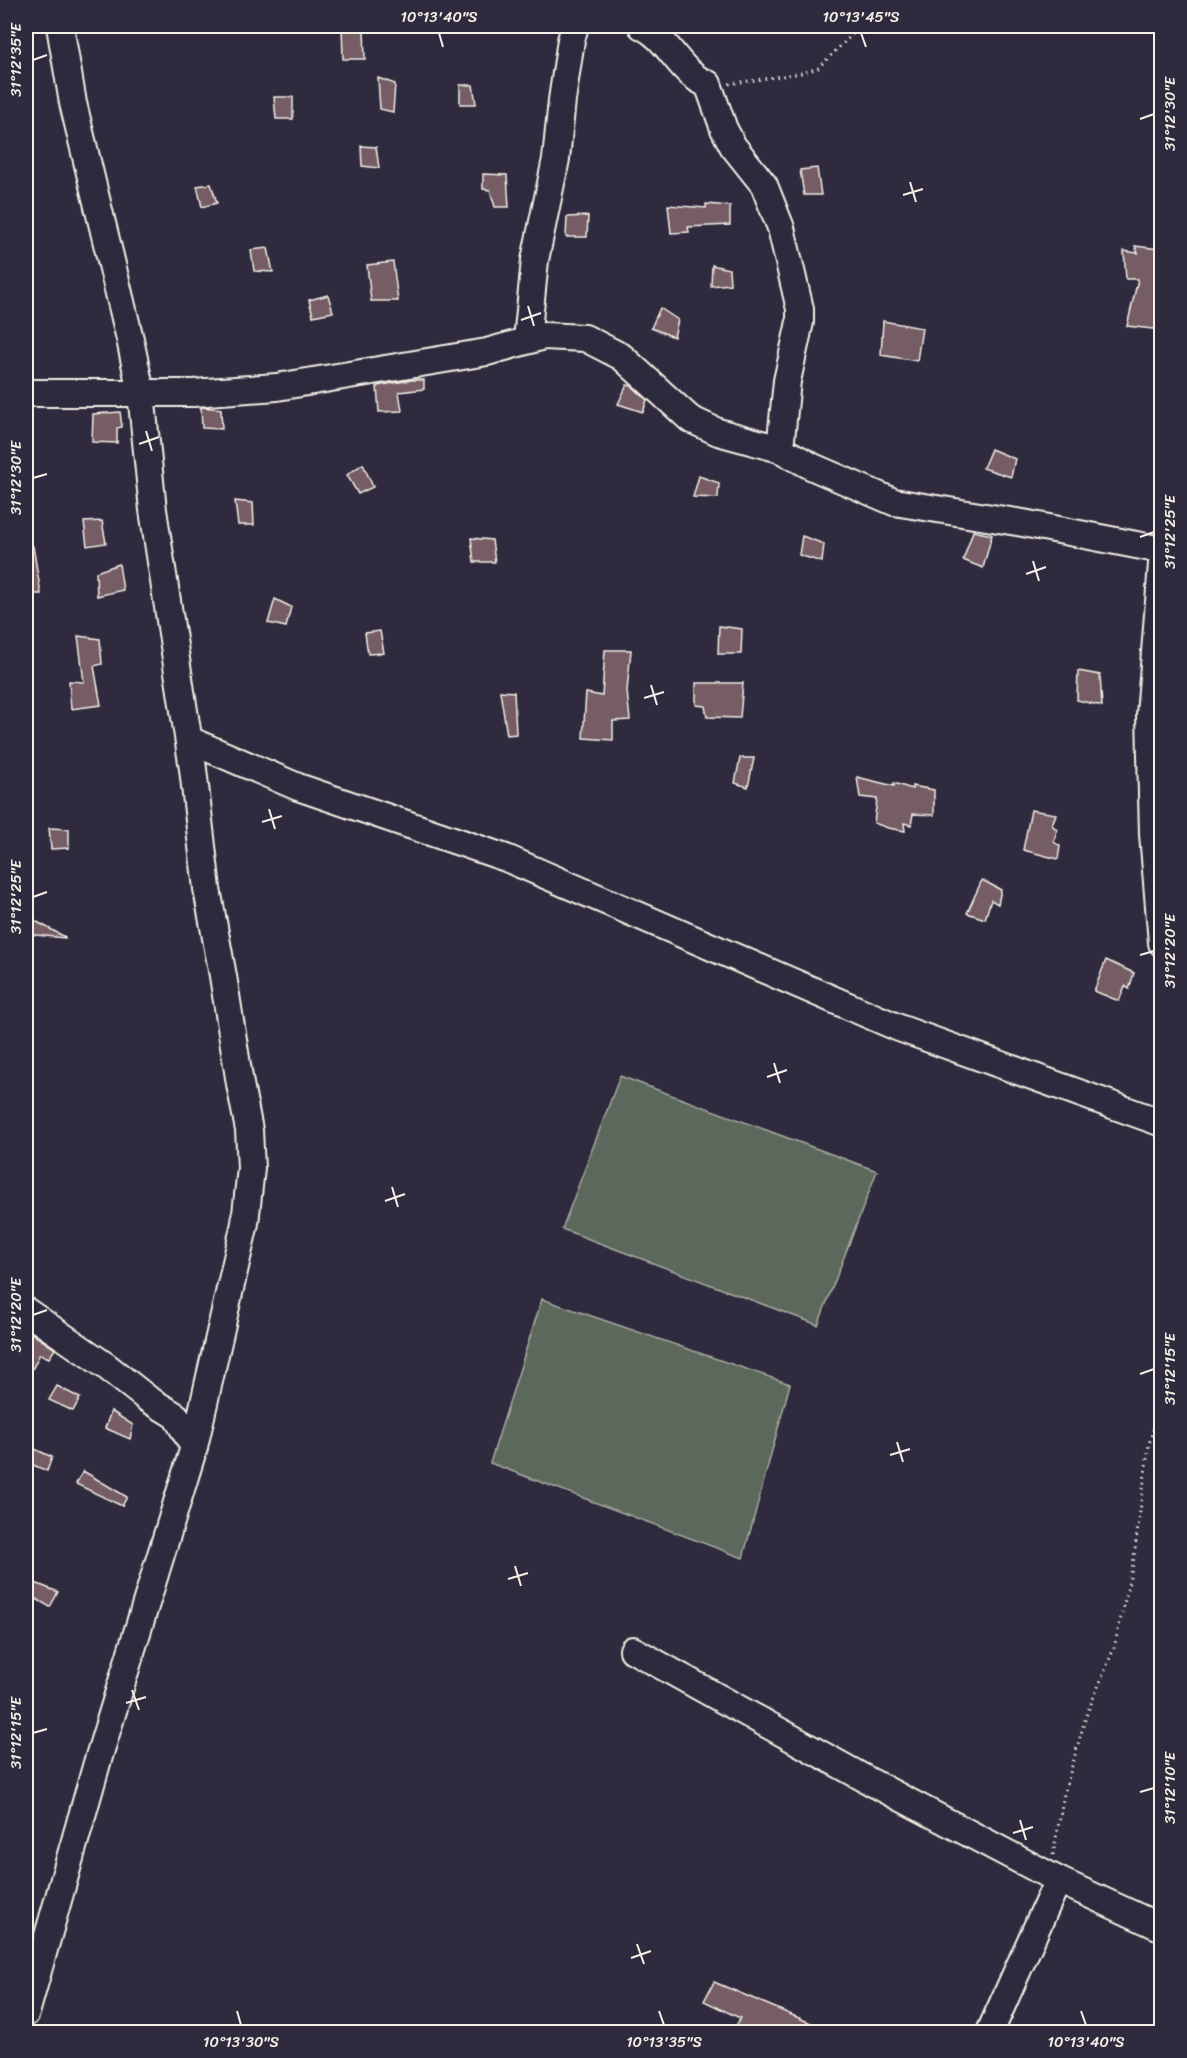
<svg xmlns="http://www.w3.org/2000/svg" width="1187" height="2058" font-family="Sriracha,sans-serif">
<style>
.green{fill:#5d675c;stroke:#a8aca2;stroke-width:1.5}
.building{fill:#745c65;stroke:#f4f1e8;stroke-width:1.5}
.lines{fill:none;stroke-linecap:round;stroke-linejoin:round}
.minor-casing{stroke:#f4f1e8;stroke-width:30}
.path{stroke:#f4f1e8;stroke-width:3;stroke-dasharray:1.5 4.5;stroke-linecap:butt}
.minor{stroke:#2f2a3d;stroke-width:26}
.ticks{fill:none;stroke:#f4f1e8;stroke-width:2}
.neatline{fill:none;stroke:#f4f1e8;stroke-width:2}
.ticks-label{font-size:15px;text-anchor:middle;fill:#f4f1e8}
</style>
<rect width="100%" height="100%" fill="#2f2a3d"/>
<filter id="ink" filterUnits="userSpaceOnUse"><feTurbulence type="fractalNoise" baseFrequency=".0167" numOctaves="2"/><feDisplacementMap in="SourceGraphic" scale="12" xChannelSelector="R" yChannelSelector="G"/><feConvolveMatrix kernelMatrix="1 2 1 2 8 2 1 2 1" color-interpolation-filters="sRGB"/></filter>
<g filter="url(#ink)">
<g class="green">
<path d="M620 1076 877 1171 818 1325 562 1229Z"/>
<path d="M542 1299 790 1384 743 1558 490 1463Z"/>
</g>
<g class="building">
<path d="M342 26 364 29 365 59H343Z"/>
<path d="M378 78 395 84 393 112 380 109Z"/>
<path d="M460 85H473L476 104H460Z"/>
<path d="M274 97H293V119H276Z"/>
<path d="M361 146 376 147 379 168 362 166Z"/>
<path d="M817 168 821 195H804L800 170Z"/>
<path d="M483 174 507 175 509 207H495L490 190 483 189Z"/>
<path d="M211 184 217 203 202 207 197 186Z"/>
<path d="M706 204 730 206V225L688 227 689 232 671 233 668 205 706 208Z"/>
<path d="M588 216 587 237H566L567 217Z"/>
<path d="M1135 246 1159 249 1161 267V277L1158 278 1161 294V330L1127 326 1138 279H1126L1124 251 1138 253Z"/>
<path d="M268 248 273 272 254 271 251 250Z"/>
<path d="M393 262 398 301H371L367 265Z"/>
<path d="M712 265 729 269 730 284 711 286Z"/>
<path d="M328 295 333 312 313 316 309 300Z"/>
<path d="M660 308 678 320 674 337 651 328Z"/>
<path d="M883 321 922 328 917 361 881 355Z"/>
<path d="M411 380H424V389L399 392 402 411 379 412 377 386Z"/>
<path d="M627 385 632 386 647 400 643 412 618 404Z"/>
<path d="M201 407 221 409 222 429 202 428Z"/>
<path d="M120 412 122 427 117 428V443L92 442 93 414Z"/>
<path d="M991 449 1015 459 1011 477 983 468Z"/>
<path d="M363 464 373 487 358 494 347 475Z"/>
<path d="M699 476 719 483 718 498 693 497Z"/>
<path d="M235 501 253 503 254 525H238Z"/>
<path d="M102 521 106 543 87 546 84 522Z"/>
<path d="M973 531 992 535 983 568 963 560Z"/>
<path d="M802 536 824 544 822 562 799 555Z"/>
<path d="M471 538 492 540 495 562H474Z"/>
<path d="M33 546 41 594H26V547Z"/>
<path d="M119 564 123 590 97 596 96 572Z"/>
<path d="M275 599 291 607 286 627 268 623Z"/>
<path d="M719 626 742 629 741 654H718Z"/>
<path d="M380 631 384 653 368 654 365 633Z"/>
<path d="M78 636 100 639 102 664 94 666 101 705 71 709 69 681 84 682Z"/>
<path d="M605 650H631L627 691 630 720 613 721V740L583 738 586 693 602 696Z"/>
<path d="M1078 671 1100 675 1102 706 1077 700Z"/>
<path d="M696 683H743L740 718 707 717 705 706 696 705Z"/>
<path d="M500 691 514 692 516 734 507 735Z"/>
<path d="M740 758H754L748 787 735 783Z"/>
<path d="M857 777 894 786V783L912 789V786L934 790V815L913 814 911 825 904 823 905 831 888 828 874 823 877 799 860 797Z"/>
<path d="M1031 810 1056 814 1052 825 1057 830 1054 842 1060 846 1058 859 1023 850Z"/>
<path d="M49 828 69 829V848L51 849Z"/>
<path d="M982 880 1001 890 998 904 991 900 985 919 967 913Z"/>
<path d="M26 916 65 937V938L26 934Z"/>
<path d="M1106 960 1134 973 1129 989 1125 986 1119 1001 1094 991Z"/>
<path d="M31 1333 55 1349 49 1358 40 1354 26 1381V1343Z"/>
<path d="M57 1386 80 1398 73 1411 49 1400Z"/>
<path d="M111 1411 133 1425 130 1439 105 1428Z"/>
<path d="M26 1445 52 1457 47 1471 26 1462Z"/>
<path d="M83 1471 127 1497 122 1506 76 1484Z"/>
<path d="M30 1581 58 1592 50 1607 26 1593Z"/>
<path d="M714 1982 832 2032H733L740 2018 704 2001Z"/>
</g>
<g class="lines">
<g class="minor-casing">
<g id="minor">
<path d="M642 26C669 38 679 74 708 84L724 129 733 146 764 185 781 228 800 309V322L787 381 780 449"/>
<path d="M527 340 535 260 556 159 562 100 571 40 575 26"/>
<path d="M26 393H193L277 387 487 352 544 336 585 338 622 357 690 419 718 432 780 449 813 467 894 502 1023 523 1162 550"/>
<path d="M1162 564 1150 715 1153 834 1162 943"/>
<path d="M189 740 298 787 506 858 899 1028 1162 1123"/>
<path d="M26 1311 106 1366 148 1399 176 1416 194 1447"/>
<path d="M633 1650 871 1782 1058 1880 1162 1928"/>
<path d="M26 2013 97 1763 194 1447 245 1223 251 1168 249 1130 240 1084 223 976 207 889 193 769 153 510 141 393 130 339 73 103 60 26"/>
<path d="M990 2032 1058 1880"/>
</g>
</g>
<g class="path">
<path d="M729 84 802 73 818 68 861 26"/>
<path d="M1053 1855 1064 1794 1086 1716 1114 1648 1133 1564 1149 1444 1162 1398"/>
</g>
<use href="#minor" class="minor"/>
</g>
</g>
<path class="ticks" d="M439 33 443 47M861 33 866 47M33 60 47 55M1140 119 1154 114M910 182 916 202M903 195 923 189M528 306 534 326M521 320 541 313M146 431 152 451M139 444 159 437M33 478 47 474M1140 537 1154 532M1033 561 1039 581M1026 574 1046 567M651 685 657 705M644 698 664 692M269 809 275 829M262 822 282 816M33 897 47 892M1140 955 1154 951M774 1063 780 1083M767 1077 787 1070M392 1187 398 1207M385 1201 405 1194M33 1315 47 1310M1140 1374 1154 1369M897 1442 903 1462M890 1455 910 1449M515 1566 521 1586M508 1579 528 1573M132 1690 139 1710M126 1703 146 1697M33 1733 47 1729M1140 1792 1154 1788M1020 1820 1026 1840M1013 1833 1033 1827M637 1944 644 1964M631 1958 651 1951M237 2011 241 2025M659 2011 664 2025M1081 2011 1086 2025"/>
<rect width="1187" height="2058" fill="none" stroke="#2f2a3d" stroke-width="66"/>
<rect x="33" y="33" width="1121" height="1992" class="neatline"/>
<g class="ticks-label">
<text x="439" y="22">10°13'40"S</text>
<text x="861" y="22">10°13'45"S</text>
<text transform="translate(16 60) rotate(-90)" y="5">31°12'35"E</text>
<text transform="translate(1170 114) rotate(-90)" y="5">31°12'30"E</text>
<text transform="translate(16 478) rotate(-90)" y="5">31°12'30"E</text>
<text transform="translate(1170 532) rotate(-90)" y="5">31°12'25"E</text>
<text transform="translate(16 897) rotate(-90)" y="5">31°12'25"E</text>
<text transform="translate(1170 951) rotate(-90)" y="5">31°12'20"E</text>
<text transform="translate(16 1315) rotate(-90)" y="5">31°12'20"E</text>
<text transform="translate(1170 1369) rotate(-90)" y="5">31°12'15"E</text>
<text transform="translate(16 1733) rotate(-90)" y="5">31°12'15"E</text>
<text transform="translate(1170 1788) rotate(-90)" y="5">31°12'10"E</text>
<text x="241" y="2047">10°13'30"S</text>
<text x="664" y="2047">10°13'35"S</text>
<text x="1086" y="2047">10°13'40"S</text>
</g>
</svg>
